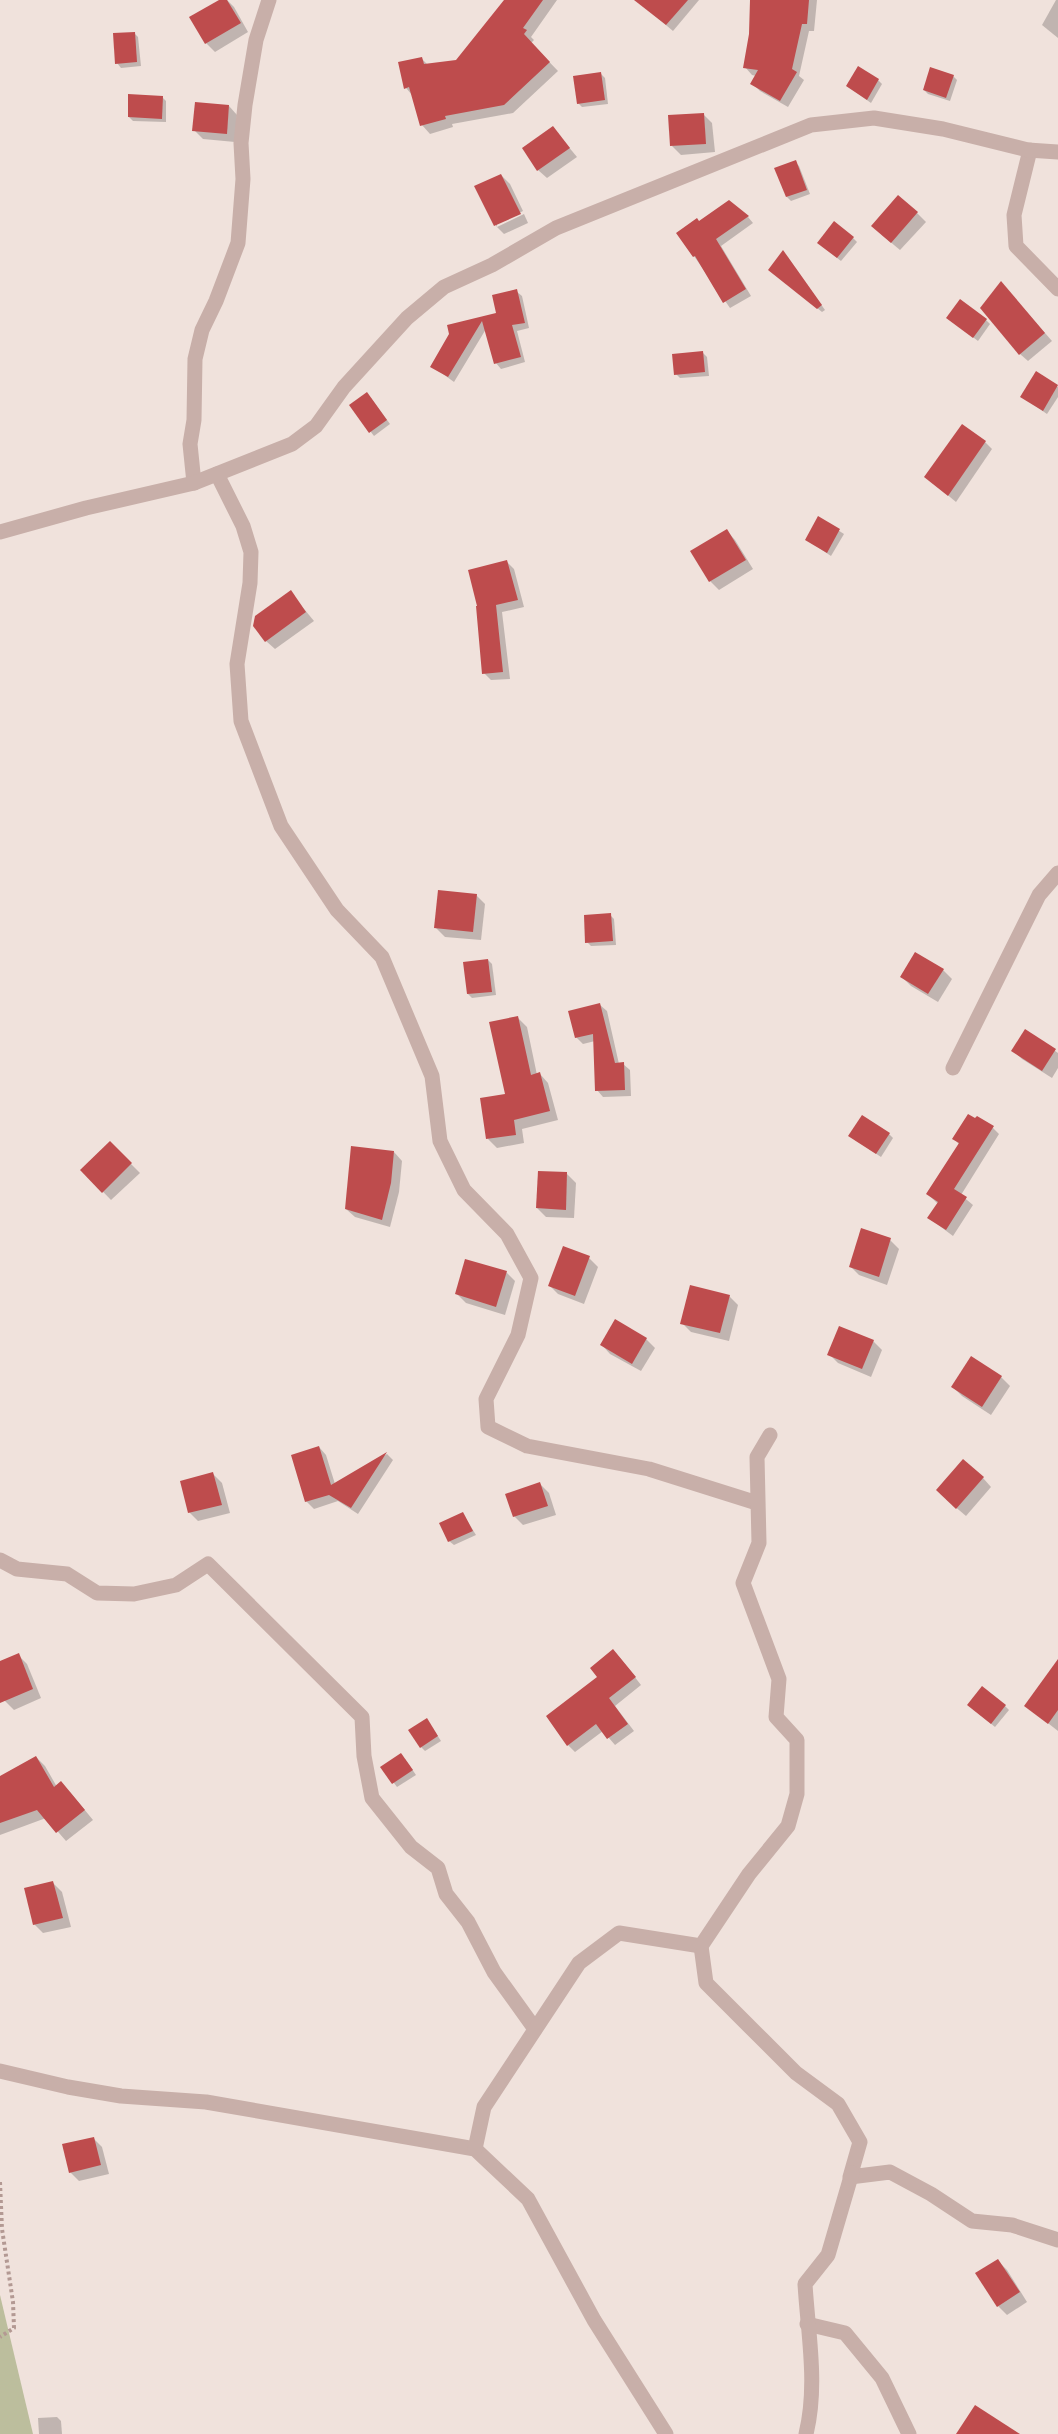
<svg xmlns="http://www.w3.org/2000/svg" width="1058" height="2434" font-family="Overpass,sans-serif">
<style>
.green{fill:#bcbe9d}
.shadow{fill:#0003}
.building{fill:#be4c4d}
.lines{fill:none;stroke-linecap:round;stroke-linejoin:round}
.path{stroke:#b39993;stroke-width:4;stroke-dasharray:3 3;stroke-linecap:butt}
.street{stroke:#c8afa9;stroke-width:15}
</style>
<rect width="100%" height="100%" fill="#f0e2dc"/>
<path class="green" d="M0 2295 33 2434H0Z"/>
<g class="shadow">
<path d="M221 0H227L234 7 248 32 215 52 206 43Z"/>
<path d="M506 0H557L531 37 534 40 531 43 558 71 513 113 452 124 453 127 430 134 422 125 413 96 406 88 421 58 428 65 457 61Z"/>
<path d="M654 0H699L673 31 648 10Z"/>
<path d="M751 0H817L814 31H809L799 76 804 80 788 107 760 91 752 83 756 76 752 75 745 67 750 34Z"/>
<path d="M1056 0H1058V38L1042 25Z"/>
<path d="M134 33 138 37 141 66 121 68 117 63Z"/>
<path d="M601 74 605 78 608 104 582 107 578 103Z"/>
<path d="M953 76 957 80 950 101 928 94 924 90Z"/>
<path d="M878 80 882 84 871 103 847 86Z"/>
<path d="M162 97 166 101V122L133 121 129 117Z"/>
<path d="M229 106 237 115 235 142 203 139 194 130Z"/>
<path d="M703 114 712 123 715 152 681 155 672 146Z"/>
<path d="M553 128 577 157 547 178 538 170Z"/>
<path d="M795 162 799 166 810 194 791 201 787 197Z"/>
<path d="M501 175 510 184 523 211 497 224V227L476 187Z"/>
<path d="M917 213 926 222 900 250 882 235Z"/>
<path d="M524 214 528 223 504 234 497 227Z"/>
<path d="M748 217 753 223 721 246 751 296 730 308 694 256 700 223Z"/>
<path d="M853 238 857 242 841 261 823 247Z"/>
<path d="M787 256 825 310 822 312 774 273Z"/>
<path d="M516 291 522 296 529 328 517 331 525 362 501 369 496 363 486 329 454 382 432 366 451 335 449 326 498 314Z"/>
<path d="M1008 291 1052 341 1028 361 1020 354Z"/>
<path d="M948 318 986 320 990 324 978 341Z"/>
<path d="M703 353 707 357 709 376 680 378 676 374Z"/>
<path d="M1036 373 1058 387V397L1047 414 1022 397Z"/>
<path d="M371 398 390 424 374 436 351 406Z"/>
<path d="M985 442 992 449 956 502 926 477Z"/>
<path d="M819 518 844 534 831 556 807 540Z"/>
<path d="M727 531 735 540 753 569 719 590 710 581Z"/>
<path d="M506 561 514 569 524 607 502 612 510 679 491 680 484 673 477 608Z"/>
<path d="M290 592 314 621 275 649 266 641Z"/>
<path d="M476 895 485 904 481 940 445 937 436 928Z"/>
<path d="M610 915 614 919 616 945 591 946 587 942Z"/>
<path d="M488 960 492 964 496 995 472 998 468 994Z"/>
<path d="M943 970 952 979 938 1002 911 986 902 977Z"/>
<path d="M600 1005 607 1011 619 1064H623L630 1070 631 1096 603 1097 597 1090 595 1041 583 1044 576 1037Z"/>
<path d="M518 1018 527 1027 537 1075 540 1074 548 1083 558 1120 522 1129 524 1143 497 1148 488 1139 506 1095Z"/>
<path d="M1026 1031 1058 1053V1068L1052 1078 1022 1059 1013 1050Z"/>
<path d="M993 1128 999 1134 961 1195 973 1205 953 1236 929 1218 938 1204 928 1194 960 1145 954 1139Z"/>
<path d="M889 1134 893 1138 881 1157 854 1139Z"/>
<path d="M110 1143 140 1173 111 1200 82 1170Z"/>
<path d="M394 1152 402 1161 399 1192 390 1227 355 1217 346 1209Z"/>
<path d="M567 1174 576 1183 574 1218 546 1217 537 1208Z"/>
<path d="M890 1240 899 1249 887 1285 859 1275 850 1266Z"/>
<path d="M589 1258 598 1267 584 1304 558 1294 549 1285Z"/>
<path d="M506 1272 515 1281 505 1315 466 1303 457 1294Z"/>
<path d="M729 1296 738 1305 729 1341 691 1332 682 1323Z"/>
<path d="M646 1339 655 1348 641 1371 610 1354 602 1345Z"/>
<path d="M873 1341 882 1350 871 1377 838 1363 829 1354Z"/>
<path d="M1001 1377 1010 1386 991 1415 962 1396 953 1387Z"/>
<path d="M319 1447 326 1455 335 1484 387 1454 393 1460 358 1514 338 1501 314 1509 306 1501Z"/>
<path d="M213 1474 222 1483 230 1513 198 1521 189 1512Z"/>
<path d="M983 1478 991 1487 966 1516 946 1499Z"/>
<path d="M540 1484 549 1493 556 1515 523 1525 514 1516Z"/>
<path d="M463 1514 476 1535 454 1545 449 1541Z"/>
<path d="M18 1655 27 1664 41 1698 14 1710 5 1701 0 1689V1662Z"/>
<path d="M620 1658 641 1685 615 1706 634 1731 615 1745 603 1731 575 1752 568 1745 599 1677Z"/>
<path d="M1058 1680V1731L1026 1706Z"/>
<path d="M1005 1706 1009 1710 995 1727 973 1709Z"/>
<path d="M430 1724 441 1741 425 1751 421 1747Z"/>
<path d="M36 1757 45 1766 57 1787 70 1792 93 1820 66 1841 46 1818 0 1835V1783Z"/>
<path d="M405 1759 416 1775 397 1787 382 1767Z"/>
<path d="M53 1883 62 1892 71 1927 43 1933 34 1924Z"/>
<path d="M93 2138 102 2147 109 2174 79 2181 70 2172Z"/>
<path d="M998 2261 1007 2270 1027 2302 1007 2315 998 2306Z"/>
<path d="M57 2417 61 2421 62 2434H39L38 2418Z"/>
</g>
<g class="building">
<path d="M219 0H227L241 23 205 44 189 17Z"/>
<path d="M504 0H543L523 28 527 30 524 34 550 62 504 105 445 116 446 119 420 126 409 87 404 89 398 62 422 57 424 64 456 60Z"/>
<path d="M634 0H688L666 25Z"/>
<path d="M750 0H809L807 24H802L792 69 797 72 780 101 750 84 758 70 743 68 749 34Z"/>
<path d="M135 32 137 62 115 64 113 33Z"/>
<path d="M858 66 879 79 867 100 846 86Z"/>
<path d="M930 67 954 75 946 98 923 90Z"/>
<path d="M601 72 605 100 577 104 573 76Z"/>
<path d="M128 94 163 96 162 119 128 117Z"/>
<path d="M195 102 229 105 227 134 192 131Z"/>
<path d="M704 113 706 144 670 146 668 115Z"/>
<path d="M553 126 570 148 537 171 522 148Z"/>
<path d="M796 160 807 190 786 197 774 168Z"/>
<path d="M501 174 521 214 494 226 474 186Z"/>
<path d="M898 195 918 212 891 243 871 226Z"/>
<path d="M729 200 749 216 716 239 746 289 723 303 695 256 693 257 676 233 697 218 699 221Z"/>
<path d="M834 221 854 237 837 258 817 243Z"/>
<path d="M783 250 822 305 817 309 768 270Z"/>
<path d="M1001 281 1045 333 1019 355 980 308Z"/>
<path d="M517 289 525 323 512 325 521 357 494 364 482 321 448 377 430 367 449 334 447 325 496 313 492 295Z"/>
<path d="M960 299 987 319 973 338 946 318Z"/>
<path d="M703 351 705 372 674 375 672 354Z"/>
<path d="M1036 371 1058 385 1043 411 1020 397Z"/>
<path d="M367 392 387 420 369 433 349 405Z"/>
<path d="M962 424 986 441 948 496 924 477Z"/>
<path d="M818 516 840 529 827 553 805 540Z"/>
<path d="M727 529 746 560 709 582 690 551Z"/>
<path d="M507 560 518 600 496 605 503 672 482 674 476 606H477L468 570Z"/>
<path d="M291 590 306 612 265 642 253 626 255 616Z"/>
<path d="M438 890 477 894 473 932 434 928Z"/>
<path d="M611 913 613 941 585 943 584 915Z"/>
<path d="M915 952 944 969 928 994 900 977Z"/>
<path d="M488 959 492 992 467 994 463 962Z"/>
<path d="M600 1003 615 1063 624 1062 625 1090 595 1091 593 1034 575 1038 568 1011Z"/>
<path d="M518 1016 531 1075 540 1072 550 1111 514 1120 516 1135 486 1139 480 1098 505 1094 489 1022Z"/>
<path d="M1025 1029 1056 1049 1042 1071 1011 1051Z"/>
<path d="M968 1114 975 1118 977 1116 994 1126 954 1189 967 1197 946 1230 927 1218 938 1202 926 1194 959 1143 952 1139Z"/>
<path d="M862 1115 890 1133 876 1154 848 1136Z"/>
<path d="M110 1141 132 1163 102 1193 80 1170Z"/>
<path d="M351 1146 394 1151 391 1183 382 1220 345 1209Z"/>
<path d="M538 1171 567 1172 566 1210 536 1208Z"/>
<path d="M861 1228 891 1238 879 1277 849 1267Z"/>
<path d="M563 1246 590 1256 575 1296 548 1286Z"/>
<path d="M465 1259 507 1271 496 1307 455 1294Z"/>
<path d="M690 1285 730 1295 720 1333 680 1324Z"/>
<path d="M615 1319 647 1338 632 1364 600 1345Z"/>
<path d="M839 1326 874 1340 862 1369 827 1355Z"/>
<path d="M971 1356 1002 1376 982 1407 951 1387Z"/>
<path d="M319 1446 331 1485 387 1452 351 1508 329 1495 305 1502 291 1455Z"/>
<path d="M963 1459 984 1477 956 1509 936 1490Z"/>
<path d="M213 1472 222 1505 188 1513 180 1481Z"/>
<path d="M540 1482 548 1506 513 1517 505 1494Z"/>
<path d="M463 1512 473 1531 448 1542 439 1523Z"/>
<path d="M613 1649 636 1677 609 1698 628 1724 607 1739 596 1724 567 1746 546 1716 597 1677 590 1668Z"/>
<path d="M19 1653 33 1689 0 1703V1661Z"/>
<path d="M1058 1659V1710L1048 1724 1024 1706Z"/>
<path d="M982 1686 1006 1705 991 1724 967 1705Z"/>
<path d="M427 1718 438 1736 420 1748 408 1730Z"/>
<path d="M401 1753 413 1770 392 1784 380 1767Z"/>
<path d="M36 1756 54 1787 61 1781 85 1810 56 1833 37 1810 0 1823V1776Z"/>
<path d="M53 1881 63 1918 33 1925 24 1888Z"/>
<path d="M94 2137 101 2165 69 2173 62 2144Z"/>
<path d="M998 2259 1020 2292 997 2307 975 2273Z"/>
<path d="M975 2405 1020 2434H956Z"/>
</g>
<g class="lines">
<path class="path" d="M0 2182 2 2229 13 2302 14 2328 0 2337"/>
<g class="street">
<path d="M1030 150 1014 215 1016 246 1058 289"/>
<path d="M217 474 243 526 251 552 250 583 237 664 241 721 281 826 337 910 382 957 432 1076 440 1141 464 1190 507 1234 531 1278 518 1335 486 1399 488 1427 527 1446 649 1469 757 1503"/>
<path d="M194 483 190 444 194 420 195 359 202 330 216 301 238 243 243 179 241 143 245 105 256 40 269 0"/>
<path d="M0 532 86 508 194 483 292 444 316 426 344 387 407 318 444 287 492 265 556 228 811 125 874 118 943 129 1028 150 1058 152"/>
<path d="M953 1068 1039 895 1058 873"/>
<path d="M0 1560 17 1569 67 1574 97 1593 134 1594 176 1585 208 1564 362 1717 364 1756 372 1798 411 1847 438 1868 446 1894 468 1922 494 1972 535 2029"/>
<path d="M701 1946 706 1983 796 2073 838 2104 860 2142 850 2177 890 2172 931 2194 972 2221 1012 2225 1058 2240"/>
<path d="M0 2071 68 2087 121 2096 206 2102 475 2149 528 2199 594 2320 666 2434"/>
<path d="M475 2149 484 2107 579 1963 619 1933 701 1946 749 1874 788 1826 797 1794V1740L776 1717 779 1679 743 1583 759 1543 757 1457 770 1435"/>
<path d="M807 2324 845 2333 882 2378 909 2434"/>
<path d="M806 2434C818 2385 808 2334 805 2284L828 2255 852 2173"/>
</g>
</g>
</svg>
